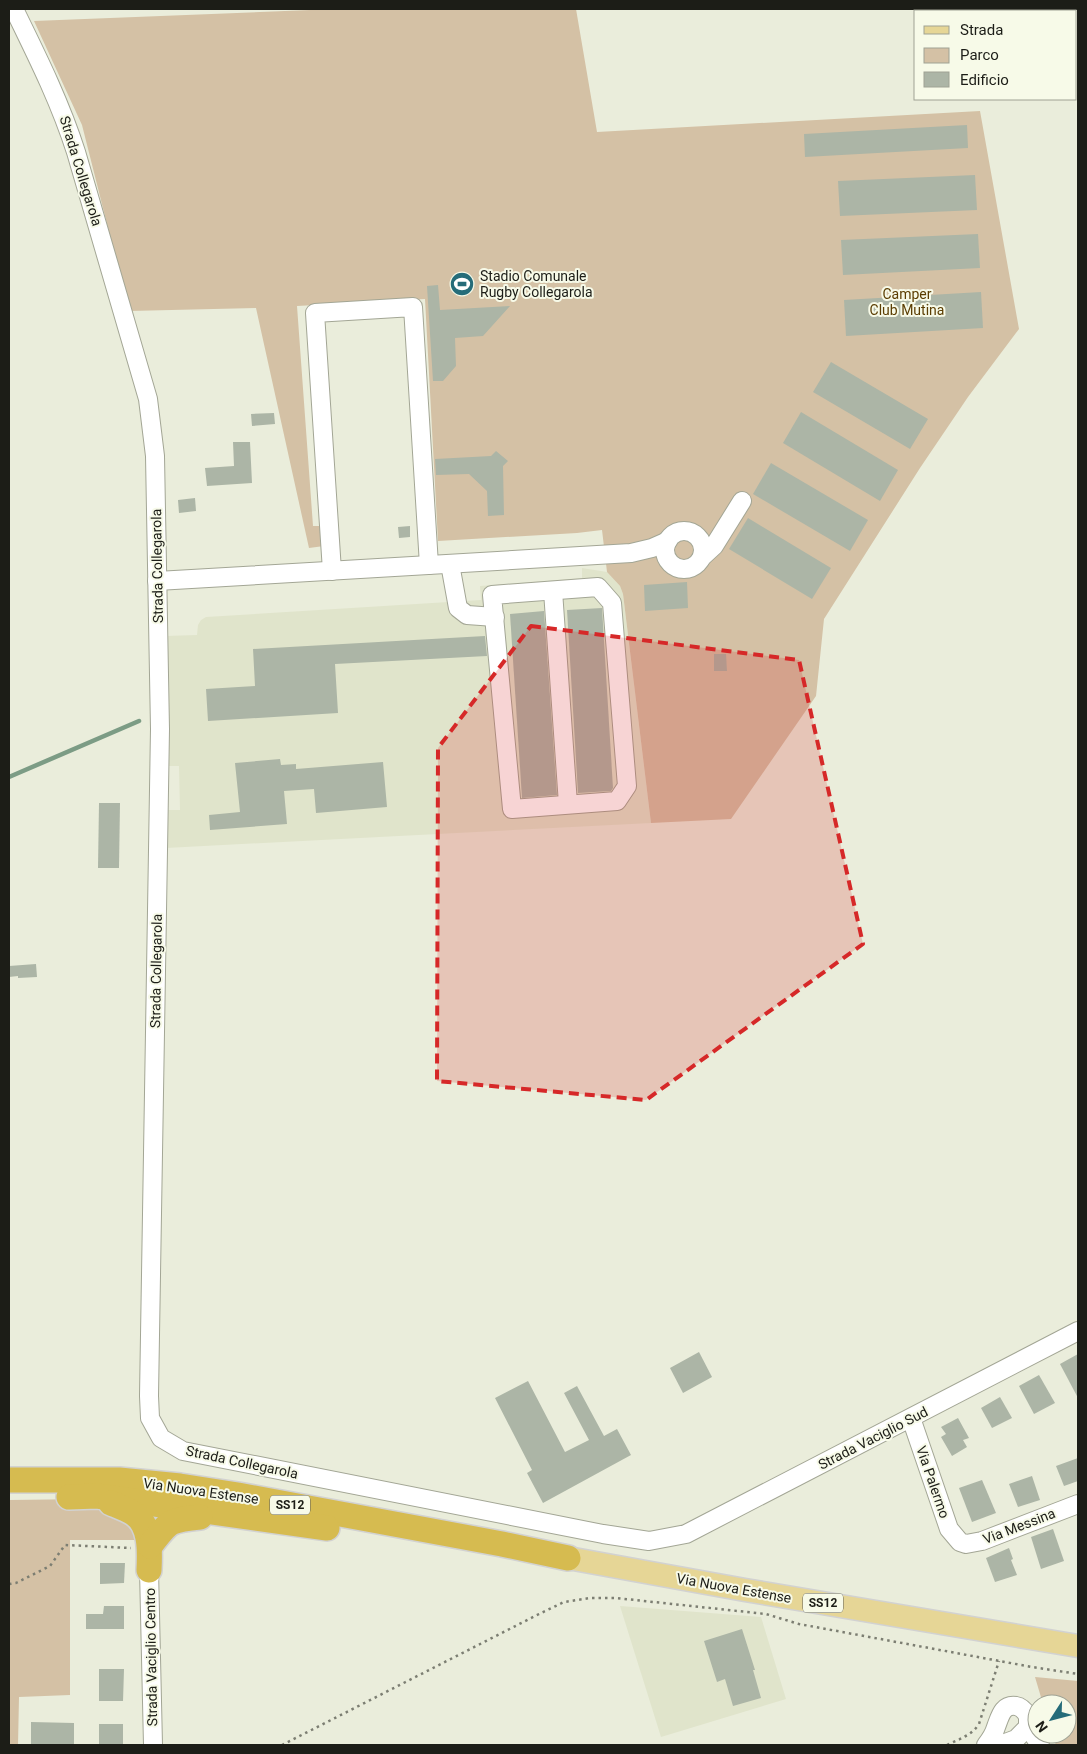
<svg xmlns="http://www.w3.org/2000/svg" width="1087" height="1754" font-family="Roboto,sans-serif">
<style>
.built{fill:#e0e4cb}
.green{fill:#d4c1a5}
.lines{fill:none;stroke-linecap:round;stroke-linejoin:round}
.stream{stroke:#7c9c85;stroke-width:4.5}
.building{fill:#acb5a6}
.minor-casing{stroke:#a3a695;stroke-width:20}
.major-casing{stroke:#d2d2d1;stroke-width:25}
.highway-casing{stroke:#d2d2d1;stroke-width:28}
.path{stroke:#7c7e72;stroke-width:2.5;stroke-dasharray:2.5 4;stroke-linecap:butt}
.minor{stroke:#fff;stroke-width:18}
.major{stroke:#e6d696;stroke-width:22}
.highway{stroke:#d6bb50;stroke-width:25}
.marked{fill:#d62828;fill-opacity:0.2;stroke:#d62828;stroke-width:4;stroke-dasharray:10 6;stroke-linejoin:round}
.labels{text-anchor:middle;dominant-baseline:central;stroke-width:4;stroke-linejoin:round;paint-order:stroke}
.shield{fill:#f7fae8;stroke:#5e5f56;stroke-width:1}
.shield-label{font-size:12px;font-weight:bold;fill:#1c1d17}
.street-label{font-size:14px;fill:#1c1d17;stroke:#f7fae8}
.poi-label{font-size:14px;fill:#1c1d17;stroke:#f7fae8;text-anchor:start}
.park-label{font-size:14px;fill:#5b3d02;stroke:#f7fae8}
</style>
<rect width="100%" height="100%" fill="#eaeddb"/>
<g class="built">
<path d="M582 568 607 572 620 586 623 594 651 823 166 848 165 810H180L179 766H169L165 636 197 635 198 625 201 620 206 617 481 600 480 586 582 578Z"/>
<path d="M620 1606 761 1617 786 1699 661 1737Z"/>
</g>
<g class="green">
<path d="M335 9H576L597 132 980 111 1019 329 968 397 920 468 824 619 816 696 731 819 651 823 623 594 620 586 607 572 602 530 577 533 438 541 425 299 297 306 313 526H324V546L309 548 256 308 129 311 82 125 34 21Z"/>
<path d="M89 1499 126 1513 137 1540H70V1695L19 1697 18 1745H9V1500Z"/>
<path d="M1035 1677 1078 1681V1745H1056L1052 1734H1067V1704H1043Z"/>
</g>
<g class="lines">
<path class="stream" d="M9 777 139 721"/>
</g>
<g class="building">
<path d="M967 125 968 148 805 157 804 134Z"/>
<path d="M975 175 977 210 840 216 838 181Z"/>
<path d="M978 234 980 268 843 275 841 240Z"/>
<path d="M438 285 440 310 510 306 483 336 455 338 456 366 443 381H433L427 286Z"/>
<path d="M981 292 983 328 846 336 844 300Z"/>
<path d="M831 362 928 419 910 449 813 392Z"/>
<path d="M801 412 898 470 880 501 783 443Z"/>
<path d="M274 413 275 424 252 426 251 414Z"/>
<path d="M233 442H250L252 483 207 486 205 468 234 466Z"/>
<path d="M496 451 508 461 503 466 504 515 488 516 487 491 469 474 436 475 435 459 491 456Z"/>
<path d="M771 463 868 520 850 551 753 494Z"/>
<path d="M195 498 196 511 179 513 178 500Z"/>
<path d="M748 518 831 568 812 599 729 549Z"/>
<path d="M410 526V537L399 538 398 527Z"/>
<path d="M687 582 688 608 645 611 644 585Z"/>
<path d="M602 608 613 788 611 791 578 793 567 610Z"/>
<path d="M544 611 557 795 522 798 510 614Z"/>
<path d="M485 636 487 656 335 664 338 713 208 721 206 689 255 686 253 649Z"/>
<path d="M714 654H726L727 671H714Z"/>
<path d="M280 759 281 765 296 764V769L383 762 387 807 316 813 314 789 284 791 287 824 210 830 209 815 240 812 235 763Z"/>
<path d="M99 803H120L119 868H98Z"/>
<path d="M36 964 37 977 18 978V976L9 977V966Z"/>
<path d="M699 1352 712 1377 683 1393 670 1368Z"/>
<path d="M1078 1354V1398L1060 1364Z"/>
<path d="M1039 1375 1055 1403 1034 1414 1019 1386Z"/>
<path d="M528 1381 565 1452 589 1440 564 1393 577 1386 604 1436 617 1429 631 1455 543 1503 527 1473 532 1470 495 1398Z"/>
<path d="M1000 1397 1012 1418 992 1428 981 1408Z"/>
<path d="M958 1418 969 1438 963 1440 967 1447 952 1456 941 1437 946 1434 941 1427Z"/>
<path d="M1078 1458V1481L1064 1486 1056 1466Z"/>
<path d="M1032 1476 1040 1500 1018 1507 1009 1484Z"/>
<path d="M982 1480 996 1513 972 1522 959 1488Z"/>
<path d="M1053 1529 1064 1561 1041 1569 1031 1537Z"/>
<path d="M1009 1548 1013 1559 1011 1560 1017 1575 995 1582 986 1558Z"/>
<path d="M100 1563H125L124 1583 100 1584Z"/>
<path d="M104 1606H124V1629H86V1614H103Z"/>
<path d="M742 1629 755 1670H753L761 1698 733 1706 725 1679 717 1682 704 1641Z"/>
<path d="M99 1669H124L123 1701H99Z"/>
<path d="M31 1722 74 1723V1745H31Z"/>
<rect x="99" y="1724" width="24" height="21"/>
</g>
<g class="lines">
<g class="minor-casing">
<g id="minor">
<path d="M14 9C37 56 60 102 76 152L148 399 155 456 160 729 149 1396 150 1418 161 1438 183 1451 603 1534 649 1541 686 1534 1078 1331"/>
<path d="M952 9 953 11"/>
<circle cx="684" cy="550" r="19"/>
<path d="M702 557 714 546 742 501"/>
<path d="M450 564 458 608 467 615 495 617"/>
<path d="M332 571 315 313 413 307 429 565"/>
<path d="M157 581 631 553 652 548 668 541"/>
<path d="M598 587 612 603 627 786 617 801 512 809 492 595Z"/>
<path d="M553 591 568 804"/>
<path d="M911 1418 949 1529 960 1542 966 1544 982 1541 1078 1504"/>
<path d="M149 1570 153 1745"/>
<path d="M1028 1727 1040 1745"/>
<path d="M986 1745C990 1740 994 1734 996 1727 1000 1717 1002 1704 1016 1706 1022 1707 1025 1711 1028 1716V1727L1016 1739 1000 1745"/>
</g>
</g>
<g class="major-casing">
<path id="major" d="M568 1558 745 1590 1078 1646"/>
</g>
<g class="highway-casing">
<g id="highway">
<path d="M9 1480H119L180 1486 238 1495 502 1544 568 1558"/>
<path d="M69 1497 97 1496 327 1528"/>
<path d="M111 1503C118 1506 126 1509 133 1513 151 1524 150 1551 149 1570"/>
<path d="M150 1546C169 1521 169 1520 200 1517"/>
</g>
</g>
<g class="path">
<path d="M9 1584 16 1583 50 1566 65 1545 131 1548"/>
<path d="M282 1745 539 1614 564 1602 590 1598H616L766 1614 799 1624 1032 1667 1078 1674"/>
<path d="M947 1745C959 1739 971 1736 979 1724L999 1661"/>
</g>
<use href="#minor" class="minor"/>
<use href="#major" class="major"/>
<use href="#highway" class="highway"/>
</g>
<path class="marked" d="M531 626 799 660 863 944 646 1100 437 1081 438 748Z"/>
<defs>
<g id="stadium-disc" transform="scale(1.25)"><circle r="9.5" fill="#256c79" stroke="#f7fae8"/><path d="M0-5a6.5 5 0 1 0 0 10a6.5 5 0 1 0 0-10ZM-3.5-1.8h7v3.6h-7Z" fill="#fff"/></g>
</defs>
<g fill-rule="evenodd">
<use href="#stadium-disc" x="462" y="284"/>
</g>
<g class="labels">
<g class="shield">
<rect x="270" y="1495.5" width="40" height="19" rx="4"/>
<rect x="803" y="1593.5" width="40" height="19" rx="4"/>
</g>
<g class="shield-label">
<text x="290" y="1505">SS12</text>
<text x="823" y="1603">SS12</text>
</g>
<g class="street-label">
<text transform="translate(81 171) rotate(73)">Strada Collegarola</text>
<text transform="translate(157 566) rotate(-91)">Strada Collegarola</text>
<text transform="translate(156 971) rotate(-89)">Strada Collegarola</text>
<text transform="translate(873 1438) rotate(-27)">Strada Vaciglio Sud</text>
<text transform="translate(242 1462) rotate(12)">Strada Collegarola</text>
<text transform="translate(933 1482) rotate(71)">Via Palermo</text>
<text transform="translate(201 1491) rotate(8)">Via Nuova Estense</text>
<text transform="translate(1019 1526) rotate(-21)">Via Messina</text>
<text transform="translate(734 1588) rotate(10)">Via Nuova Estense</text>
<text transform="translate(151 1657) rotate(-91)">Strada Vaciglio Centro</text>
</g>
<g class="poi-label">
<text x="480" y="276">Stadio Comunale<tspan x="480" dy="16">Rugby Collegarola</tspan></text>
</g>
<g class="park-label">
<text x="907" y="294">Camper<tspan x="907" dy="16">Club Mutina</tspan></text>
</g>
</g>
<rect width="1087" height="1754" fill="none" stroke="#1c1d17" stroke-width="20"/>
<rect x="914" y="10" width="162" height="90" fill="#f7fae8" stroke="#9fa294"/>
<rect x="924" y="26" width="25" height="8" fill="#e6d696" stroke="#9fa294"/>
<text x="960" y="35" font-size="15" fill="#1c1d17">Strada</text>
<rect x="924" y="48" width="25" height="15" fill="#d4c1a5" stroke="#9fa294"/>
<text x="960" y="60" font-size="15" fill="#1c1d17">Parco</text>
<rect x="924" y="72" width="25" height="15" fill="#acb5a6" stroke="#9fa294"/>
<text x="960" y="85" font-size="15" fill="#1c1d17">Edificio</text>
<g transform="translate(1052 1719) rotate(234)"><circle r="24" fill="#f7fae8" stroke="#9fa294"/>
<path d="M0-4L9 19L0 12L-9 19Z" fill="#256c79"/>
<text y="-8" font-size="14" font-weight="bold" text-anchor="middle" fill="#1c1d17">N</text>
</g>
</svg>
